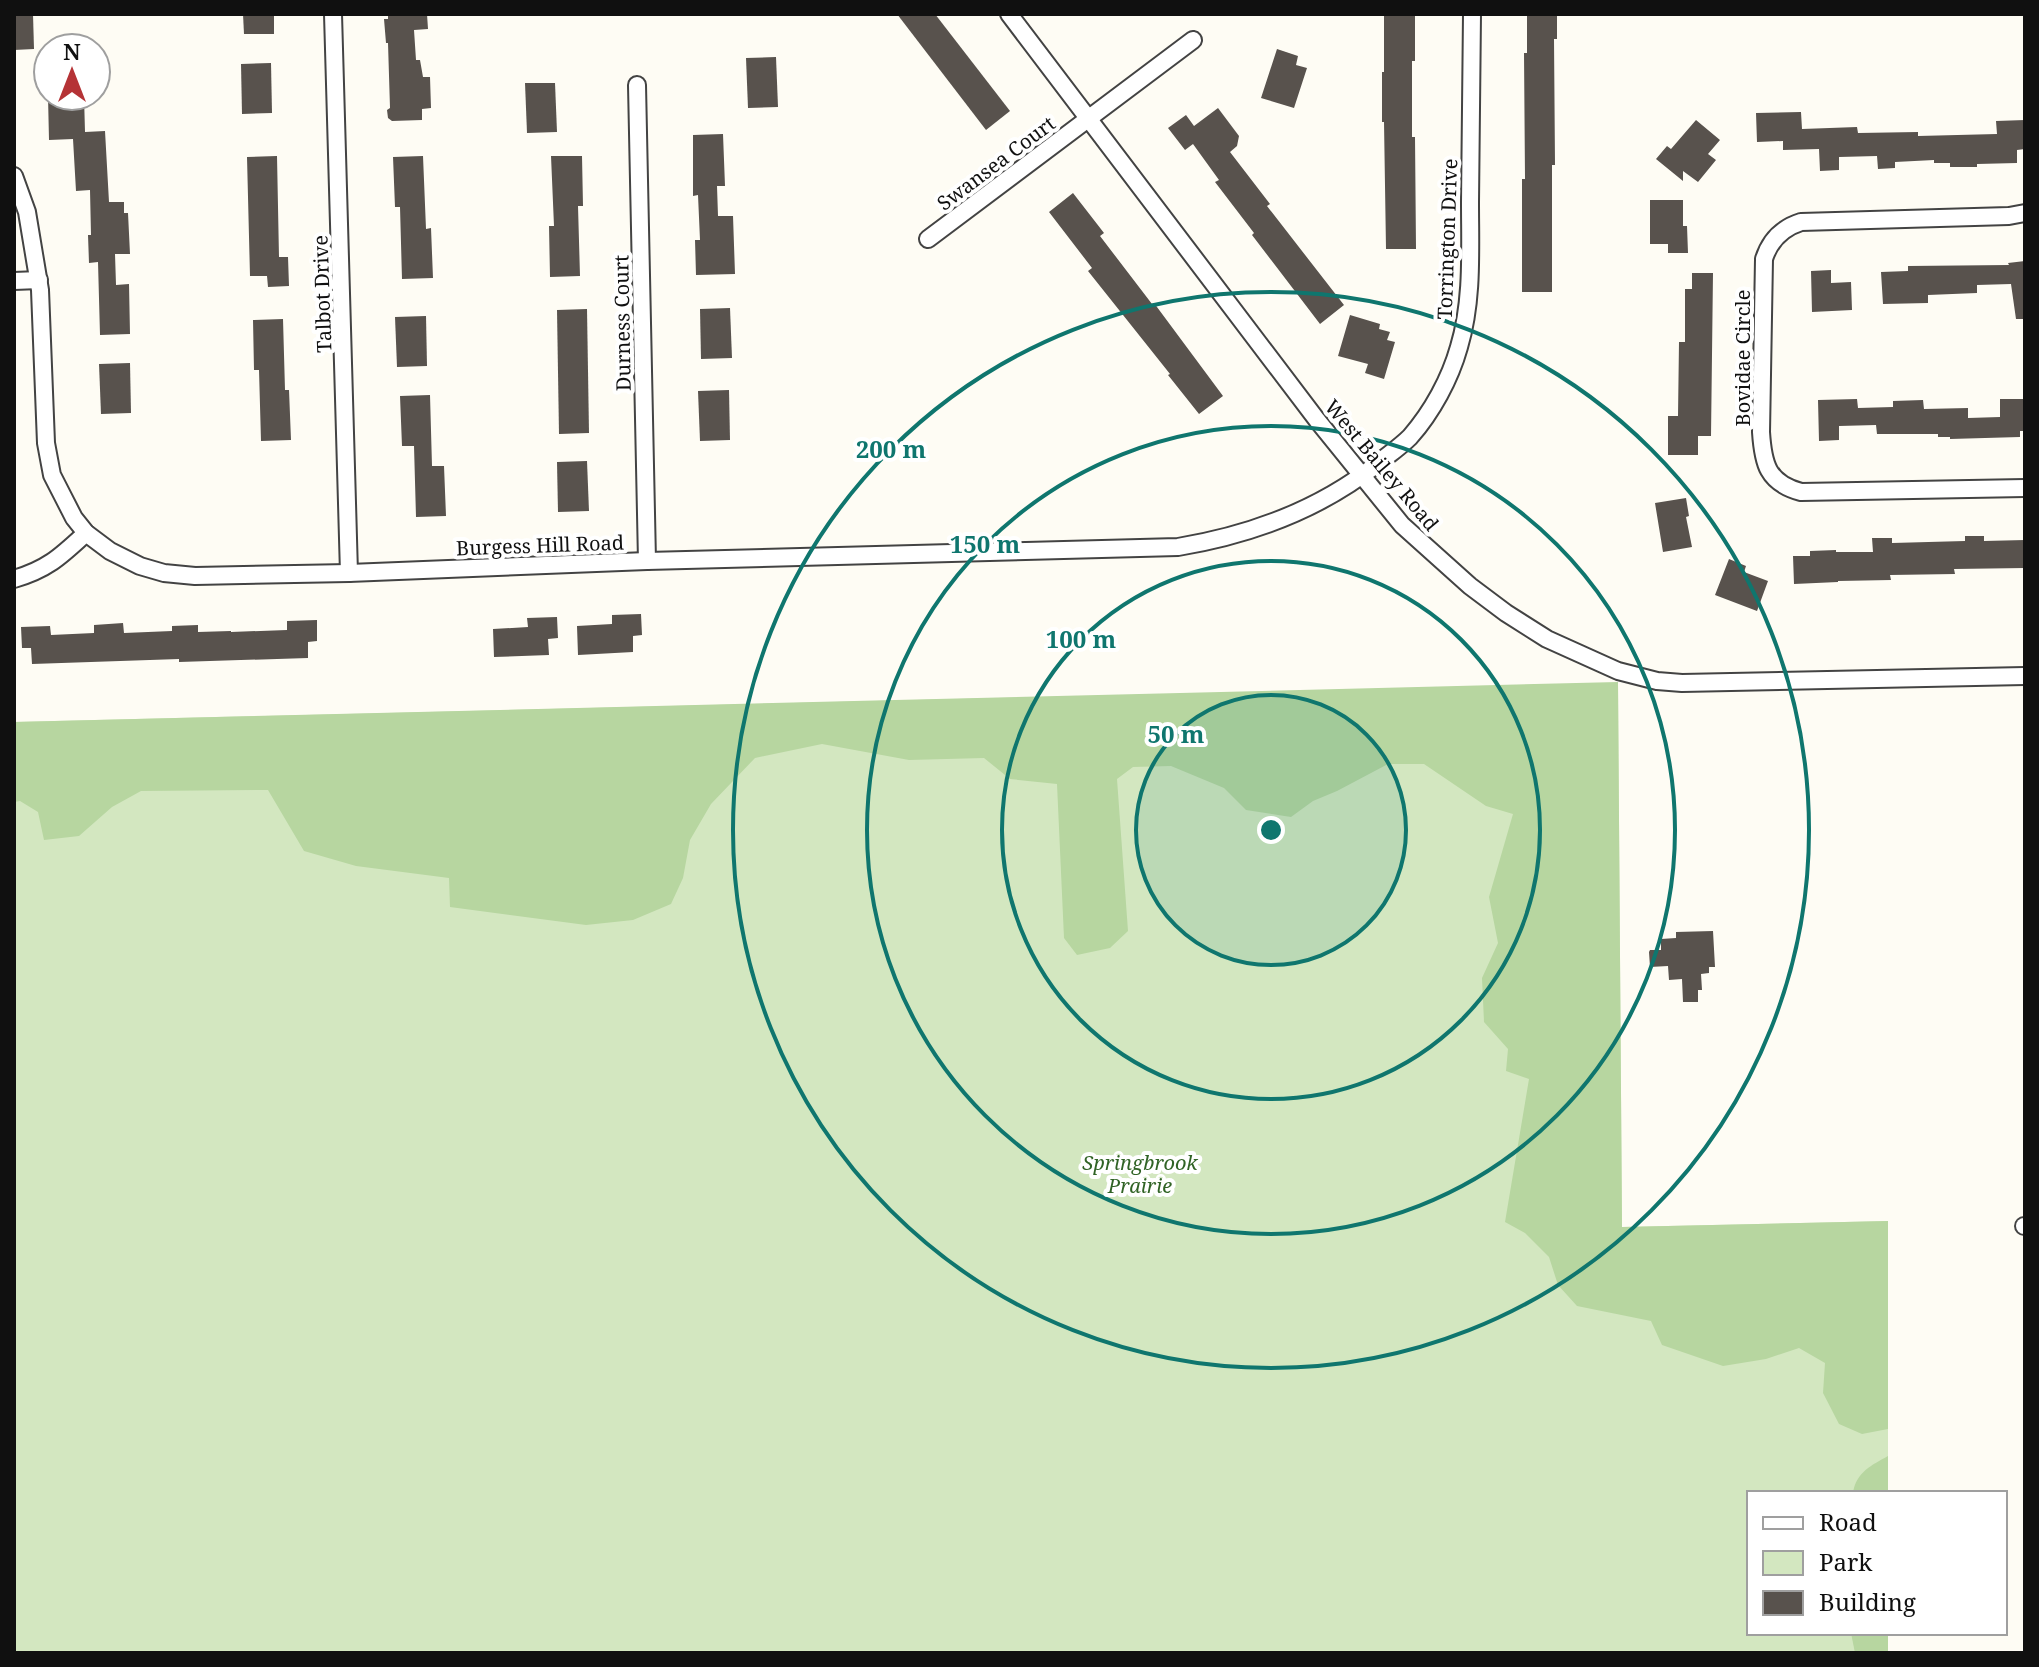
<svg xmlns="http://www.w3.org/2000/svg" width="2039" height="1667" font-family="'Noto Serif',serif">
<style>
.green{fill:#d3e7c0}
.forest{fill:#b7d6a0}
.building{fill:#58524d}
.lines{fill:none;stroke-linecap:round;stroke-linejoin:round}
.street-casing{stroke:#434343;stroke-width:20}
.street{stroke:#fff;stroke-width:16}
.ring{fill:none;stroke:#0f766e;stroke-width:4}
.labels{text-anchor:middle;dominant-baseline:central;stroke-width:8;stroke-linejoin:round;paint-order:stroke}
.street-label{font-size:20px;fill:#101010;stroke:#fff}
.park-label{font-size:20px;font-style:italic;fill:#306325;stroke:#fff}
.centre{fill:#0f766e;stroke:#fff;stroke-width:4}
.ring-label{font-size:24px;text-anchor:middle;font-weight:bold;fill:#0f766e;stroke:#fff;stroke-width:8;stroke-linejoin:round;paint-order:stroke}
</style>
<rect width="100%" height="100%" fill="#fefcf4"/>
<path class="green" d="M1618 683 1622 1227 1888 1221V1493H1749V1633H1888V1653H14V722Z"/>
<g class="forest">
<path d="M1618 682 1622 1227 1888 1221V1429L1862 1434 1839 1424 1823 1393 1825 1363 1799 1348 1766 1359 1723 1366 1662 1345 1651 1321 1577 1306 1558 1285 1549 1257 1525 1233 1505 1222 1529 1079 1506 1071 1508 1049 1484 1022 1482 978 1498 943 1489 897 1513 814 1486 806 1424 764H1388L1337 791 1313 801 1291 817 1246 810 1224 788 1171 766 1133 767 1117 779 1128 931 1110 948 1077 955 1064 938 1057 784 1010 779 984 758 909 760 822 744 755 758 711 804 690 840 683 878 671 904 633 920 586 925 450 907 449 878 356 866 304 851 268 790 141 791 112 807 79 836 44 840 38 812 20 801 14 802V722Z"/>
<path d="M1888 1456V1493H1853C1856 1472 1872 1465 1888 1456Z"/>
<path d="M1851 1633H1888V1653H1855Z"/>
</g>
<g class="building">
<path d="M14 14H33L34 49 14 50Z"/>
<path d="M243 14H274V34H244Z"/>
<path d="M388 14H427L428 29 414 30 416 60H420L423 77H430L431 108 422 109V120L392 121 388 118 387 110 390 108 388 43H386L384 19H388Z"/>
<path d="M897 14H935L1010 111 986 130Z"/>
<path d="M1384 14H1415V61H1412V137H1415L1416 249H1386L1384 122H1382V72H1384Z"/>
<path d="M1527 14H1557V39H1554L1555 165H1552V292H1522V179H1525L1524 53H1527Z"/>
<path d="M1277 49 1298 56 1296 65 1307 68 1294 108 1261 98Z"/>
<path d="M776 57 778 107 748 108 746 58Z"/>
<path d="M271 63 272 113 242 114 241 64Z"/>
<path d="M525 83H555L557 132 527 133Z"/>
<path d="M48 96H84L85 132 105 131 109 202H124V213H128L130 254H115L116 285 129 284 130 334 100 335 98 262 89 263 88 235H91L90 190 76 191 73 139 49 140Z"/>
<path d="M1218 108 1239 136 1237 146 1230 152 1270 204 1267 206 1344 305 1320 324 1252 235 1254 233 1215 182 1219 180 1193 144 1185 150 1168 128 1186 115 1194 126Z"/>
<path d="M1801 112 1802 129 1857 127 1858 133 1918 132V136L1997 134 1996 121 2025 120V149L2017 150V163L1977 164V167H1950V163H1934V160L1895 162V168L1878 169 1877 156 1839 157V170L1820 171 1819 149 1783 150V141L1757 142 1756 113Z"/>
<path d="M1696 120 1720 140 1708 154 1716 160 1698 182 1683 171V181L1656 159 1667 146 1671 149Z"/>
<path d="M723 134 725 186H717L718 216H733L735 274 696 275 695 240H700L698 195 693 196V135Z"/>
<path d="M277 156 279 257H288L289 286 268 287 267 276H250L247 157Z"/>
<path d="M423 156 426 229 431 228 433 278 402 279 400 207H395L393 157Z"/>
<path d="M551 156H582L583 206H578L580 276 550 277 549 226H554Z"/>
<path d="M1073 193 1104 233 1100 236 1152 304 1154 303 1223 396 1199 414 1168 375 1170 374 1088 271 1092 268 1049 212Z"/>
<path d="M1650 200H1683V226H1687L1688 253H1668V244H1650Z"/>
<path d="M2025 261V319H2016L2011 284 1977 285V293L1928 295V303L1883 304 1881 272 1908 271V266L2009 265 2008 263Z"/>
<path d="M1831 270V283L1851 282 1852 310 1812 312 1811 271Z"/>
<path d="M1692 273H1713L1711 436H1698V455H1668V416H1678L1679 342H1685V289H1692Z"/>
<path d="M730 308 732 358 701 359 700 309Z"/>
<path d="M587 309 589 433 559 434 557 310Z"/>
<path d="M1350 315 1380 324 1379 329 1390 332 1387 340 1395 342 1384 379 1365 373 1368 364 1338 356Z"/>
<path d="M426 316 427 366 397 367 395 317Z"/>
<path d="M283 319 285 390H289L291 440 261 441 259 370H254L253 320Z"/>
<path d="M130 363 131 413 101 414 99 364Z"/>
<path d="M729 390 730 440 700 441 698 391Z"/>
<path d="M430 395 432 466H444L446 516 416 517 414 446H402L400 396Z"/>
<path d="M1857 399 1858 408 1893 407V401L1923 400 1924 409 1968 408V418L2000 417V399H2025V431H2020V437L1950 439V437H1938V434H1877L1876 425 1839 426V440L1819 441 1818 400Z"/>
<path d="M587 461 589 511 558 512 557 462Z"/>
<path d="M1686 498 1689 516 1686 517 1692 547 1663 552 1655 503Z"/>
<path d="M1965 536H1984V541L2025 540V568L1954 569 1955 574 1890 575 1891 580 1838 581V582L1794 584 1793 556H1810V551L1836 550V552H1873L1872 538H1892V543L1965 541Z"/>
<path d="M1729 559 1746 566 1744 572 1768 581 1757 611 1715 595Z"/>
<path d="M641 614 642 635 633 636V652L578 655 577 626 612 624V615Z"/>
<path d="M557 617 558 638 548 639 549 655 494 657 493 629 528 627 527 618Z"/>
<path d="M317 620V641L308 642V658L179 662V659L32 664 31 648H22L21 627 50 626 51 635 94 633V625L123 623 124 633 172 631V626L198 625V632L231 631V632L287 630V621Z"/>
<path d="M1713 931 1715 967H1709V973L1701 974 1702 990H1698V1002H1683L1682 979 1669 980 1668 966 1650 967 1649 952 1650 950H1661V939L1676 938V932Z"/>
</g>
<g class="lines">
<g class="street-casing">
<g id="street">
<path d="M333 14 349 573"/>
<path d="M1009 14 1317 420 1402 525 1470 586 1506 613 1547 639 1618 671 1657 681 1682 683 2025 676"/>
<path d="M637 85 647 561"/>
<path d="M14 176 27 212 40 290 46 443 52 475 74 518 86 533 110 551 140 566 164 573 195 576 349 573 647 561 1178 547C1250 535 1319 510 1377 464 1388 455 1400 447 1410 437 1432 412 1450 379 1459 347 1473 300 1470 251 1470 202 1471 140 1471 77 1472 14"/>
<path d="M2025 213 2009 216 1801 222C1782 228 1770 240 1764 259L1761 432C1763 463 1767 483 1801 492L2025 488"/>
<path d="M928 239 1193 40"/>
<path d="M14 281 39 280"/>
<path d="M14 579C48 569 61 556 86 533"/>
<path d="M2024 1226H2025"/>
</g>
</g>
<use href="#street" class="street"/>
</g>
<circle cx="1271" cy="830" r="135" fill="#0f766e" fill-opacity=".12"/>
<g class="ring">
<circle cx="1271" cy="830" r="135"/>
<circle cx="1271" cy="830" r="269"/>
<circle cx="1271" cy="830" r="404"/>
<circle cx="1271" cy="830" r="538"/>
</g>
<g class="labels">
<g class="street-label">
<text transform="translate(996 163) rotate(-37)">Swansea Court</text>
<text transform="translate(1447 239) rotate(-88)">Torrington Drive</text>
<text transform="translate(322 294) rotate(-92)">Talbot Drive</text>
<text transform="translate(622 323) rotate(-91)">Durness Court</text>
<text transform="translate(1742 358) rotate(-90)">Bovidae Circle</text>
<text transform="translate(1382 465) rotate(50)">West Bailey Road</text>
<text transform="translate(540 545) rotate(-2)">Burgess Hill Road</text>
</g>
<g class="park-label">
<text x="1140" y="1162">Springbrook<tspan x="1140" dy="23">Prairie</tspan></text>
</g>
</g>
<circle cx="1271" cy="830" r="12" class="centre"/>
<g class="ring-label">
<text x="891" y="458">200 m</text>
<text x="985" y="553">150 m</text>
<text x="1081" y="648">100 m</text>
<text x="1176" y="743">50 m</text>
</g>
<rect width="2039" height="1667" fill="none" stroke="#101010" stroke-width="32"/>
<rect x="1747" y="1491" width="260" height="144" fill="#ffffff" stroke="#9f9f9f" stroke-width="2"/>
<rect x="1763" y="1517" width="40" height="12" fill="#ffffff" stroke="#9f9f9f" stroke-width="2"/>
<text x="1819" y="1531" font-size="24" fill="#101010">Road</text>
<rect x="1763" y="1551" width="40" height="24" fill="#d3e7c0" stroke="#9f9f9f" stroke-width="2"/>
<text x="1819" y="1571" font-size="24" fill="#101010">Park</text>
<rect x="1763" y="1591" width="40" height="24" fill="#58524d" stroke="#9f9f9f" stroke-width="2"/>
<text x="1819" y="1611" font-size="24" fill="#101010">Building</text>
<g transform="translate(72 72)"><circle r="38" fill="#ffffff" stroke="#9f9f9f" stroke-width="2"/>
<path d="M0-6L14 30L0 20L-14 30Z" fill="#b53336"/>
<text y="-12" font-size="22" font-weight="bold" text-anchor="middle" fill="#101010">N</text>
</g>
</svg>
